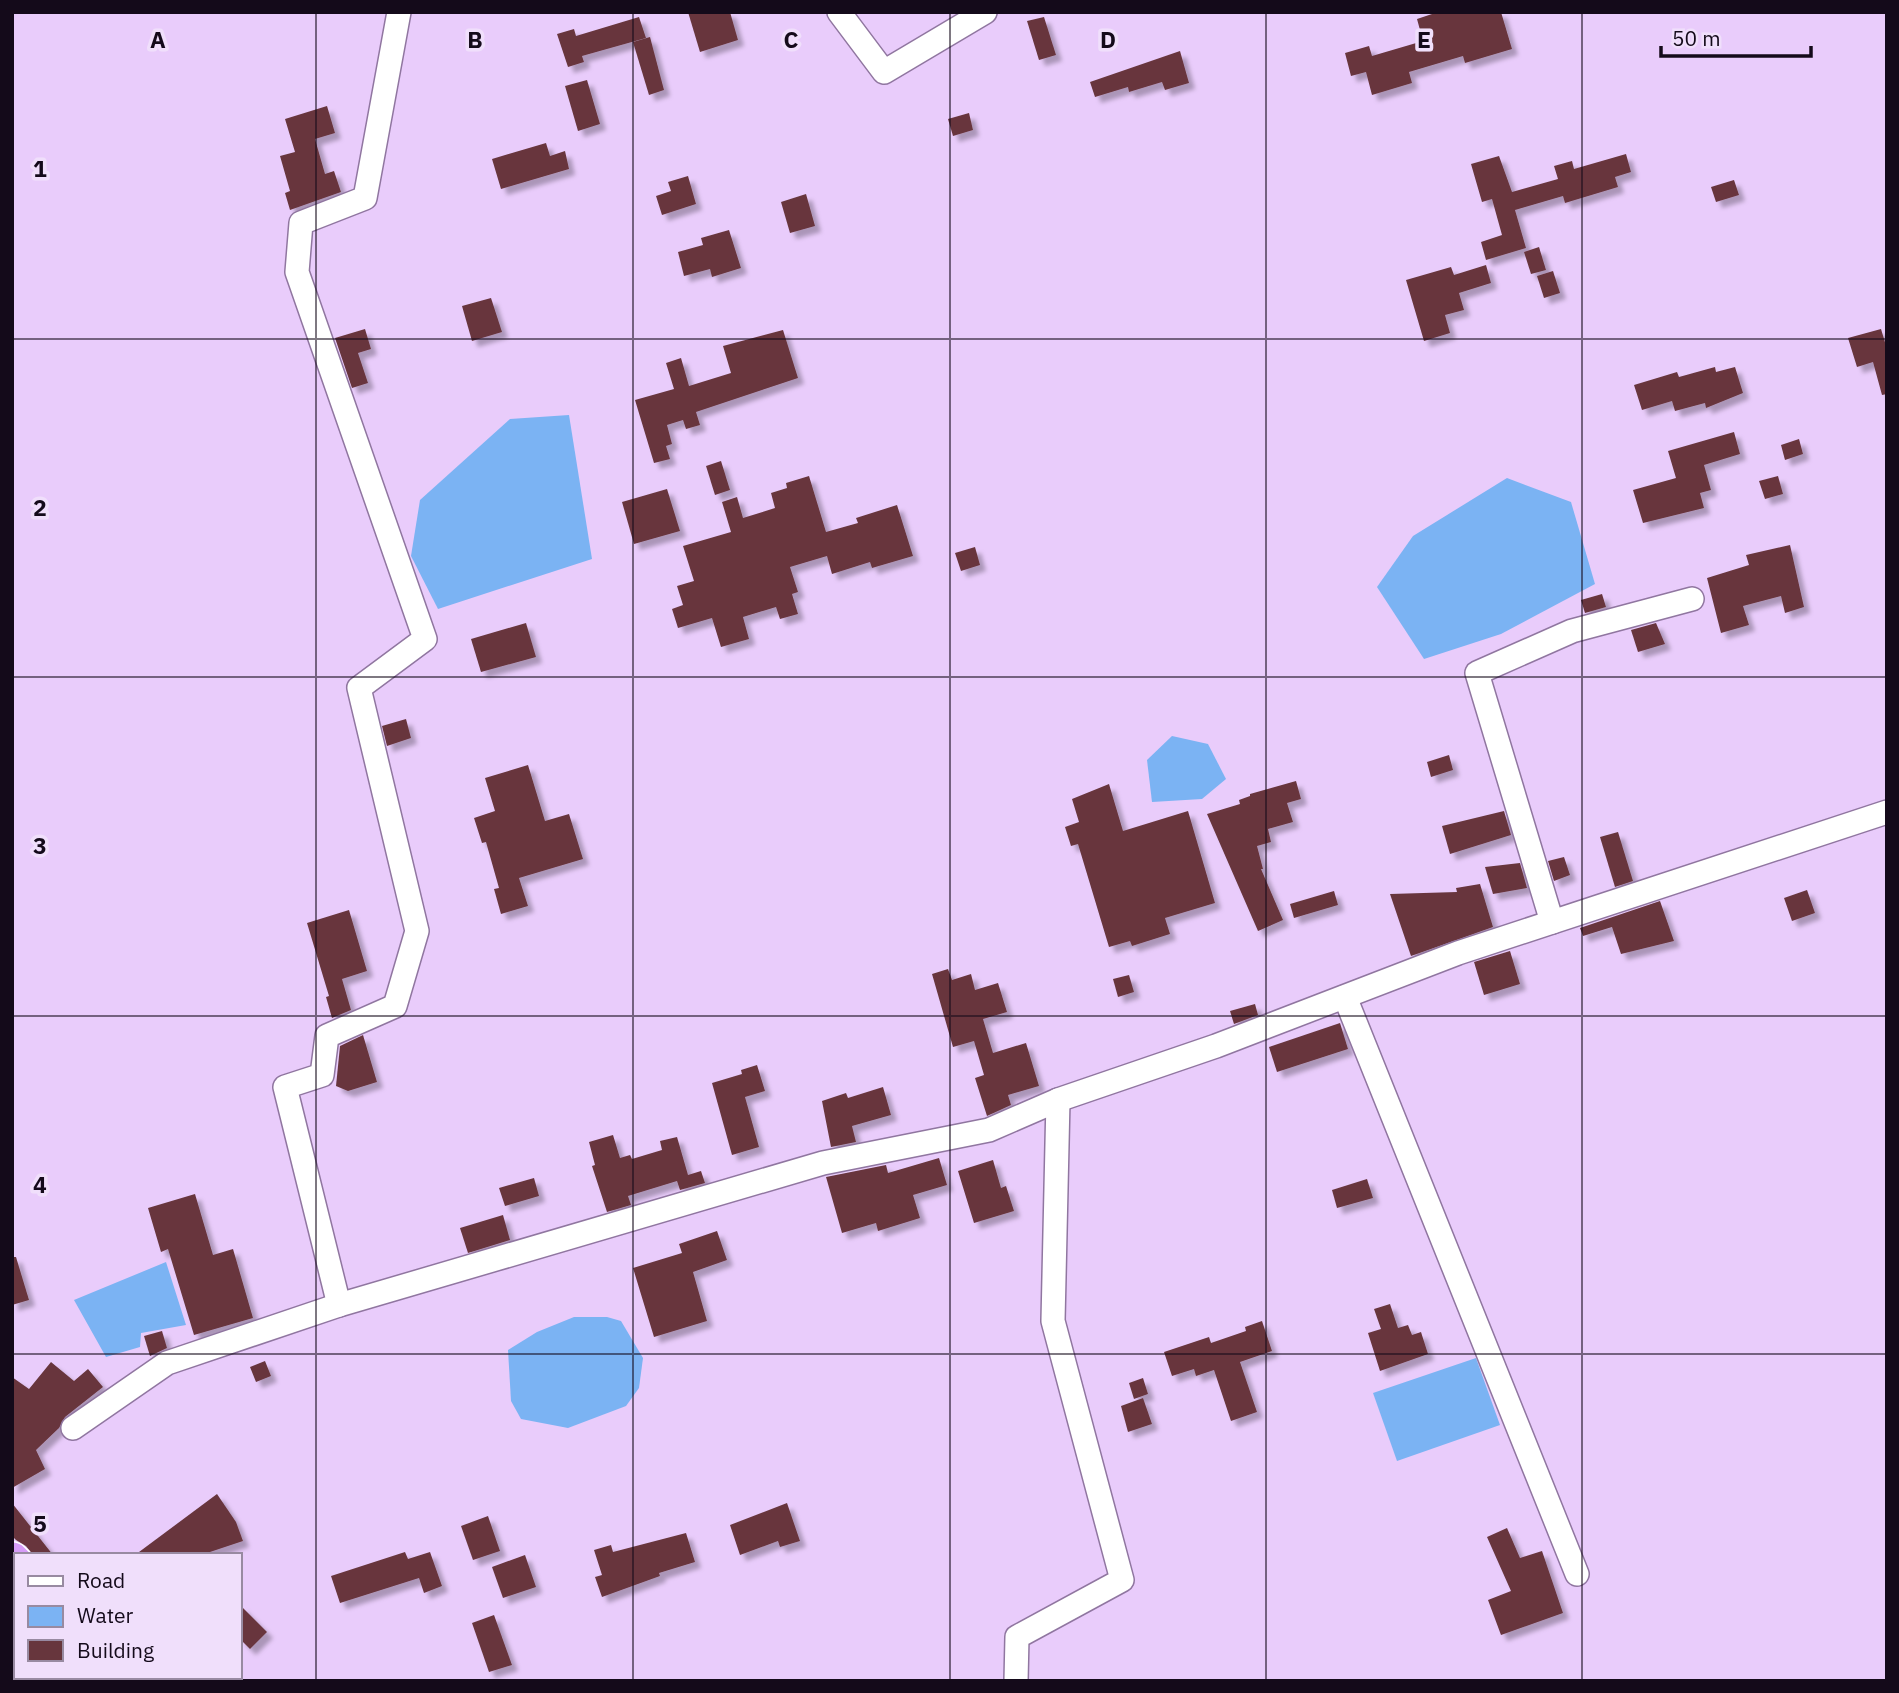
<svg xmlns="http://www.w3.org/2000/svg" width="1899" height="1693" font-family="'IBM Plex Sans',sans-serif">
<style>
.water{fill:#7bb3f3}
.building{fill:#67363d;filter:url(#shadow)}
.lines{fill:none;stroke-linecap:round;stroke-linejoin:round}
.minor-casing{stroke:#9076a0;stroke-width:26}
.highway-casing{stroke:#fff;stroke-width:38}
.minor{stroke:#fff;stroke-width:23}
.highway{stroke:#d69cf8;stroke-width:35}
.grid{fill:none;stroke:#140a1a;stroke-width:2;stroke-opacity:0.55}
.grid-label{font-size:23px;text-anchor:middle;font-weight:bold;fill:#140a1a;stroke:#f0dffb;stroke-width:7;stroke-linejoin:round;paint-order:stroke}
</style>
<defs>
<filter id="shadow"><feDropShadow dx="6" dy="6" stdDeviation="2" flood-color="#0004"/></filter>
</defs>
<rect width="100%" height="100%" fill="#e9ccfb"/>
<g class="water">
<path d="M569 415 592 559 438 609 411 556 420 500 510 419Z"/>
<path d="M1507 478 1571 502 1595 584 1501 634 1424 659 1377 587 1413 536Z"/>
<path d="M1172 736 1208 744 1226 779 1202 799 1152 802 1147 760Z"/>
<path d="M166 1262 186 1325 141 1333 140 1347 106 1357 74 1300Z"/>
<path d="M574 1317H607L621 1321 643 1358 639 1388 626 1406 568 1428 521 1419 511 1401 508 1350 537 1332Z"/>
<path d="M1476 1358 1500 1425 1397 1461 1373 1393Z"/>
</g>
<g class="building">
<path d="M688 12H730L738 40 700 52Z"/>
<path d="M1438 12H1501L1512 49 1465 63 1463 56 1409 72 1412 83 1372 95 1366 72 1351 76 1345 53 1369 46 1372 56 1423 41 1417 19Z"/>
<path d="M639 17 646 38 582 56 584 62 568 67 557 34 574 29 576 36Z"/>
<path d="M1044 17 1056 55 1039 60 1027 21Z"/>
<path d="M650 37 664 90 649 95 633 42Z"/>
<path d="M1180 51 1189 83 1165 90 1162 82 1129 92 1128 87 1095 97 1090 82Z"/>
<path d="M587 80 600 124 578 131 565 86Z"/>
<path d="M327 106 335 133 315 139 325 174 334 171 341 192 290 210 285 193 290 191 280 156 295 152 285 119Z"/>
<path d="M969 113 973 130 953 136 948 119Z"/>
<path d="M546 143 550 156 565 151 569 169 501 189 492 159Z"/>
<path d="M1626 154 1631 172 1615 177 1618 187 1565 203 1563 196 1515 210 1526 248 1486 260 1481 242 1502 235 1492 199 1482 202 1471 164 1499 156 1512 192 1558 179 1554 166 1572 161 1574 169Z"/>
<path d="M688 176 696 204 662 215 656 196 671 191 668 182Z"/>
<path d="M1734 180 1739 195 1716 202 1711 187Z"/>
<path d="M806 194 815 226 790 233 781 202Z"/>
<path d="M729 230 741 268 712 277 710 269 684 276 678 252 703 245 701 238Z"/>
<path d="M1539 247 1546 270 1531 274 1524 252Z"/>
<path d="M1486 265 1491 283 1459 293 1464 310 1445 315 1450 333 1424 341 1406 280 1451 267 1454 275Z"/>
<path d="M1553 271 1560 293 1544 298 1537 276Z"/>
<path d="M491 298 502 332 472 341 462 306Z"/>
<path d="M365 329 371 349 358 353 368 383 352 388 335 338Z"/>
<path d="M1881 329 1887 349V394L1882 395 1873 362 1857 367 1848 338Z"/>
<path d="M783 330 798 378 696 412 700 425 686 429 683 420 667 425 672 444 666 446 670 459 654 463 635 400 674 389 666 363 681 358 689 386 731 373 723 346Z"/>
<path d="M1715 367 1716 372 1735 367 1743 393 1706 408 1705 403 1675 411 1672 401 1642 410 1634 385 1677 372 1679 377Z"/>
<path d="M1734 432 1740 454 1704 465 1711 490 1700 493 1704 508 1643 523 1633 490 1676 478 1668 451Z"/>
<path d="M1799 439 1803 454 1785 460 1781 445Z"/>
<path d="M721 461 730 490 715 495 706 466Z"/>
<path d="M809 476 826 532 858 523 856 518 897 505 913 556 872 568 870 562 832 574 827 556 790 567 798 592 792 594 798 614 780 619 776 607 743 617 749 639 721 647 712 618 678 628 672 609 683 605 677 586 694 581 683 546 731 532 722 502 737 497 743 518 775 508 771 493 787 488 786 483Z"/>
<path d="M1778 476 1783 494 1765 499 1759 481Z"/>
<path d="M667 489 680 531 634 544 622 502Z"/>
<path d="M1790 545 1804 607 1785 613 1781 596 1743 606 1749 625 1721 633 1707 578 1749 565 1746 555Z"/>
<path d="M975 547 980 565 961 571 955 553Z"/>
<path d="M1602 594 1606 607 1585 613 1581 600Z"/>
<path d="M526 623 536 657 481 672 471 639Z"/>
<path d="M1656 623 1665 644 1638 652 1631 630Z"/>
<path d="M406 719 411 738 387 746 382 726Z"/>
<path d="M1449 755 1453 770 1431 777 1427 762Z"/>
<path d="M528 765 545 821 569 814 583 859 519 878 528 906 501 914 494 889 499 888 486 842 482 843 474 818 495 811 485 778Z"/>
<path d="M1296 781 1301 799 1287 803 1293 822 1268 829 1271 842 1257 846 1263 869H1261L1283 920 1258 931 1207 814 1240 804 1239 800 1250 796V794Z"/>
<path d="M1109 784 1123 831 1188 811 1215 903 1165 918 1170 934 1132 946 1130 941 1109 947 1078 844 1071 846 1065 827 1079 822 1072 799Z"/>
<path d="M1504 811 1511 835 1450 854 1442 826Z"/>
<path d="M1618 832 1633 881 1615 887 1600 837Z"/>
<path d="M1564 857 1570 875 1554 881 1548 861Z"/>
<path d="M1520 863 1527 888 1493 894 1485 867Z"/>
<path d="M1480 884 1493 927 1411 956 1390 894 1457 892 1456 888Z"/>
<path d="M1807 890 1815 913 1792 921 1784 898Z"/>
<path d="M1334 891 1338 905 1294 918 1290 904Z"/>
<path d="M1660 901 1674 941 1621 954 1612 927 1583 936 1580 928Z"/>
<path d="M349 910 367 971 342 979 351 1010 332 1018 326 997 329 996 307 923Z"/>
<path d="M1510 951 1520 984 1484 995 1474 962Z"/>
<path d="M948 969 952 980 971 974 975 990 998 983 1007 1012 983 1019 993 1053 1026 1043 1039 1086 1008 1095 1011 1105 987 1116 975 1078 984 1075 974 1041 953 1047 932 974Z"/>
<path d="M1129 975 1134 992 1118 997 1113 979Z"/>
<path d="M1255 1004 1258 1015 1234 1024 1230 1011Z"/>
<path d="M1340 1023 1348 1049 1277 1072 1269 1047Z"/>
<path d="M363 1035 377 1082 348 1091 336 1086 340 1046Z"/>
<path d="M757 1065 765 1091 745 1097 759 1147 732 1155 712 1083 742 1074 741 1070Z"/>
<path d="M883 1087 891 1115 852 1126 856 1142 831 1147 822 1101 846 1093 848 1098Z"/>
<path d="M613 1135 620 1158 630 1155 632 1159 662 1150 660 1141 677 1137 688 1175 701 1171 705 1183 680 1190 677 1181 628 1196 631 1205 607 1212 592 1166 595 1165 589 1142Z"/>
<path d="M939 1158 947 1185 913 1195 920 1218 878 1231 876 1223 842 1233 826 1177 886 1165 888 1173Z"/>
<path d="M993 1160 1001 1188 1006 1186 1014 1211 974 1223 958 1171Z"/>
<path d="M534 1178 539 1196 505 1206 499 1188Z"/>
<path d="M1367 1179 1373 1198 1337 1208 1332 1190Z"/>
<path d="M195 1194 213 1255 233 1249 253 1318 194 1335 168 1249 161 1252 148 1208Z"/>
<path d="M503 1215 510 1240 468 1253 460 1228Z"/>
<path d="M717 1231 727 1260 693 1272 707 1321 654 1337 633 1268 682 1253 679 1244Z"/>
<path d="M12 1257H16L29 1300 12 1305Z"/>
<path d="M1390 1304 1398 1328 1408 1325 1412 1335 1421 1332 1428 1354 1380 1371 1368 1333 1381 1329 1374 1309Z"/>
<path d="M1262 1321 1272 1351 1240 1362 1257 1412 1231 1421 1214 1370 1196 1376 1194 1369 1172 1376 1164 1352 1209 1337 1211 1343 1246 1331 1245 1327Z"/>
<path d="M162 1331 167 1348 150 1356 144 1336Z"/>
<path d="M265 1361 271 1376 256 1382 250 1367Z"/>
<path d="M51 1362 74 1381 88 1369 103 1387 65 1417 59 1428 36 1450 45 1469 12 1488V1377L29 1389Z"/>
<path d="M1143 1378 1148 1394 1134 1399 1129 1383Z"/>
<path d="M1143 1398 1152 1424 1128 1432 1121 1406Z"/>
<path d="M217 1494 236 1522 243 1541 201 1555H135Z"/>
<path d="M12 1503 53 1555H33L26 1546 16 1540 12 1536Z"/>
<path d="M787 1503 800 1541 780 1547 778 1541 740 1555 730 1525Z"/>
<path d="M488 1516 500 1551 473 1560 461 1526Z"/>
<path d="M1507 1528 1520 1558 1542 1551 1563 1613 1501 1635 1488 1600 1511 1591 1487 1537Z"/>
<path d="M686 1533 695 1562 659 1573 660 1576 602 1597 595 1577 602 1575 594 1550 611 1545 613 1552Z"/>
<path d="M405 1552 408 1559 430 1552 442 1586 424 1593 419 1578 340 1603 331 1576Z"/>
<path d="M525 1555 536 1587 503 1598 492 1567Z"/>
<path d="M240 1605 267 1632 250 1649 240 1639Z"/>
<path d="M494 1615 512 1665 489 1672 472 1623Z"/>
</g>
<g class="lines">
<g class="minor-casing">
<g id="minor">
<path d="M839 12 884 72 985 12"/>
<path d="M1552 922 1477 673 1572 631 1692 599"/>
<path d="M1345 997 1577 1574"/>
<path d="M339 1305 285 1087 322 1075 327 1036 395 1006 417 931 359 688 425 639 297 272 301 223 365 198 399 12"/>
<path d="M73 1428 167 1363 339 1305 823 1163 989 1130 1058 1100 1216 1046 1458 953 1887 812"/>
<path d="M1016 1681 1017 1637 1122 1580 1053 1321 1058 1100"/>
</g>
</g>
<g class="highway-casing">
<g id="highway">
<path d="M12 1560 16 1564"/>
<path d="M12 1594 16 1598"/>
<path d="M86 1677 89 1681"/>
<path d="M116 1677 119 1681"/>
</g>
</g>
<use href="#minor" class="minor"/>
<use href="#highway" class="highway"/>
</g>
<path class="grid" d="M316 12V1681M633 12V1681M950 12V1681M1266 12V1681M1582 12V1681M12 339H1887M12 677H1887M12 1016H1887M12 1354H1887"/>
<g class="grid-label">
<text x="158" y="48">A</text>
<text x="475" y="48">B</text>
<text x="791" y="48">C</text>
<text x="1108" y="48">D</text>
<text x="1424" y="48">E</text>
<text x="40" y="177">1</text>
<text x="40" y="516">2</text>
<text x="40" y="854">3</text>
<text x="40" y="1193">4</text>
<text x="40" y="1532">5</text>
</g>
<rect width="1899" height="1693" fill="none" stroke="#140a1a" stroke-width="28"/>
<rect x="14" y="1553" width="228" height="126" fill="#f0dffb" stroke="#988aa1" stroke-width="2"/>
<rect x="28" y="1576" width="35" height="10" fill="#ffffff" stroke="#988aa1" stroke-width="2"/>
<text x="77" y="1588" font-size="21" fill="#140a1a">Road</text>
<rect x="28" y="1606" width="35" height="21" fill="#7bb3f3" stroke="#988aa1" stroke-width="2"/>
<text x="77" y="1623" font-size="21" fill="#140a1a">Water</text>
<rect x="28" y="1640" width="35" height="21" fill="#67363d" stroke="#988aa1" stroke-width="2"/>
<text x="77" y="1658" font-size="21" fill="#140a1a">Building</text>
<path d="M1661 46v10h150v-10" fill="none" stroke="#140a1a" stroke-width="3.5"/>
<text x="1672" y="46" font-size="21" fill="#140a1a" stroke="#f0dffb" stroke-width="5" paint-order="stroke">50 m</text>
</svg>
